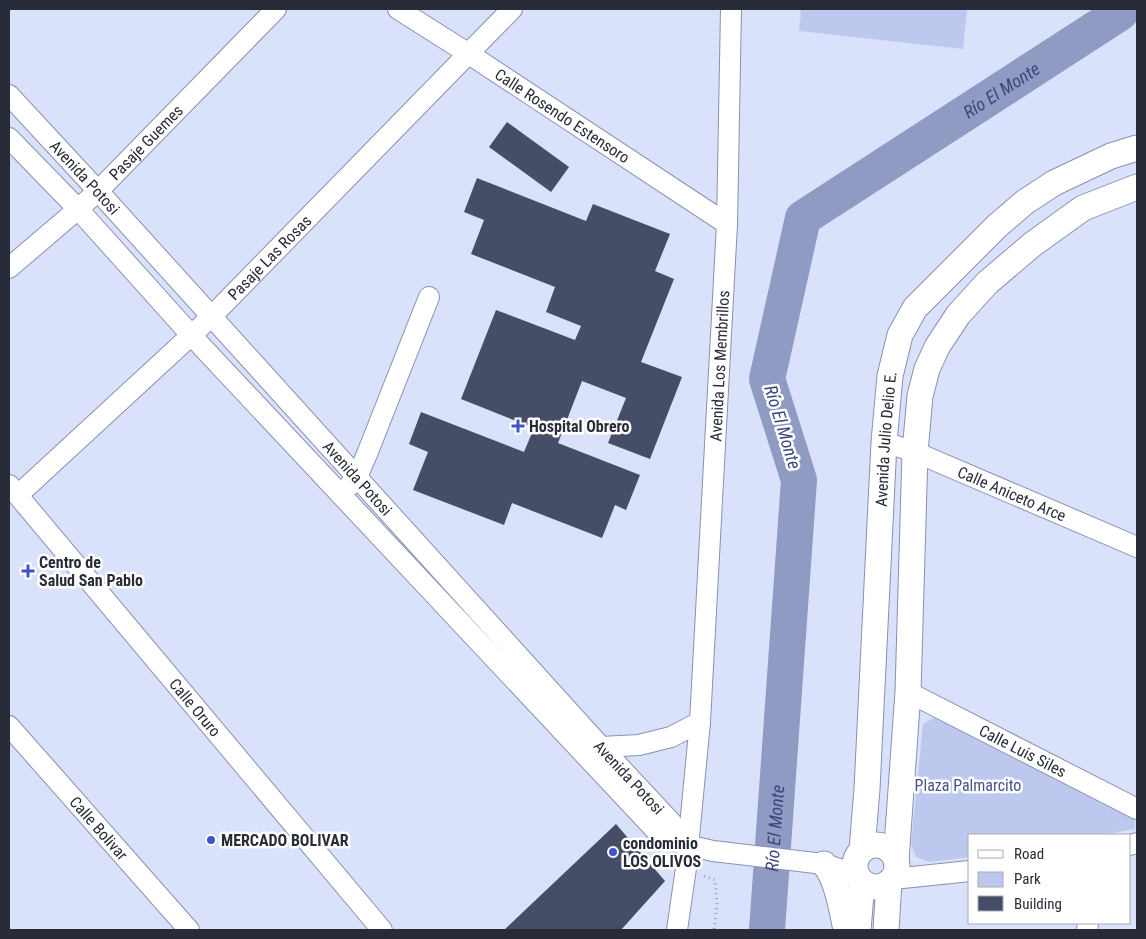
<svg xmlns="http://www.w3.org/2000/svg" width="1146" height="939" font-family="'Roboto Condensed',sans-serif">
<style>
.green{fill:#bcc8ee}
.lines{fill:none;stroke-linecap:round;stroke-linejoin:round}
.river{stroke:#8f9bc3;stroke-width:36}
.building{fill:#454d67}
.minor-casing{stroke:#8991af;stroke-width:22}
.major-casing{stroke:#8991af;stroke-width:27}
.path{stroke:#9aa1b5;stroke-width:3;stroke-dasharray:1 4;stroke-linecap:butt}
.minor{stroke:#fff;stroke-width:20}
.major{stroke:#fff;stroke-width:25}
.poi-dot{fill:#4253c7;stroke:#fff;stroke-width:2}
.labels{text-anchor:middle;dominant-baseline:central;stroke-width:5;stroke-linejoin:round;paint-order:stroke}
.street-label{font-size:16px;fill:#282c38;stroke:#fff}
.poi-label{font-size:16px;font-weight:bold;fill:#282c38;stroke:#fff;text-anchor:start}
.park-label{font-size:16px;fill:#445289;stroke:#fff}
.water-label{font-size:18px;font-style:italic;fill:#3a477d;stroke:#fff}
</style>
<rect width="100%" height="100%" fill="#dae2fb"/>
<g class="green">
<path d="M801 9H967L963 49 799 31Z"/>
<path d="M942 713 1135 819V829L1102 835H970V857L930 862 916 857 911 844 923 724Z"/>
</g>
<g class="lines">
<path class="river" id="s1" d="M767 930 799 480 767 379 803 218 1120 13 1123 9"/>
</g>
<g class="building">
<path d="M507 122 569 167 551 192 489 147Z"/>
<path d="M477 178 586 221 593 204 670 234 655 271 674 279 641 362 682 377 650 459 608 443 626 398 582 381 558 443 640 475 626 510 615 505 602 538 512 503 504 525 413 490 428 452 409 444 421 412 524 452 534 428 461 399 496 310 575 340 581 326 546 312 555 287 471 254 484 220 464 212Z"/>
<path d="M616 824 665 881 621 930H504Z"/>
</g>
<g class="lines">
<g class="minor-casing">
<g id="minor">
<path id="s2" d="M398 9 469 54 727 224"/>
<path id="s3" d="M9 95 98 191 601 747 671 822 687 845"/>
<path d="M9 138 78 209 191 335 661 836 687 845 713 851 824 864 855 874"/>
<path id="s4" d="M9 268 78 209 98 191 276 9"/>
<path id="s5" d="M884 442 915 452 1137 547"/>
<path id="s6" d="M9 485 382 930"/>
<path d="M349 486 357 477 367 454 429 297"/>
<path id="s7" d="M18 495 211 317 512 9"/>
<path id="s8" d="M908 692 1137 809"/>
<path id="s9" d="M9 726 189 930"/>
<path d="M595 753 601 747 639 745 671 737 700 722"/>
<path d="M1130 845 1137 843"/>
<path d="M893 879 970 871"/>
<path id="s10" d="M677 930 686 868 700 722 727 224 731 9"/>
<path d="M1087 930 1088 923"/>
</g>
</g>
<g class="major-casing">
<g id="major">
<circle cx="876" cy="866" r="21"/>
<path id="s11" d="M862 850 867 789 884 442 890 376 900 335 915 308 997 226 1025 202 1054 183 1111 156 1137 148"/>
<path d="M896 860 908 692 915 452 920 396 927 369 937 347 958 315 987 283 1033 244 1083 208 1137 187"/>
<path d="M824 864C837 878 842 911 846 930"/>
<path d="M858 930 862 882"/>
<path d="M886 930 889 882"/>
</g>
</g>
<path class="path" d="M704 876 715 880 717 905 714 930"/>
<use href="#minor" class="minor"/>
<use href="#major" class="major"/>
</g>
<g class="poi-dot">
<path d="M515.5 418.5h5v5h5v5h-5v5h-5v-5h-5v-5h5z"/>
<path d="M25.5 563.5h5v5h5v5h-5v5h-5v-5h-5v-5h5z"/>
<circle cx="211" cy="840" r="5"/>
<circle cx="613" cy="852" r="5"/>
</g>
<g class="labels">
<g class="street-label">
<text stroke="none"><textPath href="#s2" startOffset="196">Calle Rosendo Estensoro</textPath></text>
<text stroke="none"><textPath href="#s4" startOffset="186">Pasaje Guemes</textPath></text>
<text stroke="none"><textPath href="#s3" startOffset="112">Avenida Potosi</textPath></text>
<text stroke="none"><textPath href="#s7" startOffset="346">Pasaje Las Rosas</textPath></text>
<text stroke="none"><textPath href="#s10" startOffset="566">Avenida Los Membrillos</textPath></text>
<text stroke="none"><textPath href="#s11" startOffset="412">Avenida Julio Delio E.</textPath></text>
<text stroke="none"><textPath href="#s3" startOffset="518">Avenida Potosi</textPath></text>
<text stroke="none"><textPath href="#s5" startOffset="138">Calle Aniceto Arce</textPath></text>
<text stroke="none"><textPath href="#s6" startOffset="290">Calle Oruro</textPath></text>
<text stroke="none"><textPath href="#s8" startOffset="129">Calle Luis Siles</textPath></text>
<text stroke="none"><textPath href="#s3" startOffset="922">Avenida Potosi</textPath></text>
<text stroke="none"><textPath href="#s9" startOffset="136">Calle Bolivar</textPath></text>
</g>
<g class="poi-label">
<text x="529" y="426">Hospital Obrero</text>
<text x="39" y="562">Centro de<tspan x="39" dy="18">Salud San Pablo</tspan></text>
<text x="221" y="840">MERCADO BOLIVAR</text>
<text x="623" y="843">condominio<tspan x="623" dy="18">LOS OLIVOS</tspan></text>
</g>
<g class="park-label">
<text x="968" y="785">Plaza Palmarcito</text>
</g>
<g class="water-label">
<text stroke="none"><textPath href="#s1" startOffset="958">Río El Monte</textPath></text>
<text transform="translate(783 427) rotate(73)">Río El Monte</text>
<text stroke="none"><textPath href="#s1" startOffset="102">Río El Monte</textPath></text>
</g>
</g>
<rect width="1146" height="939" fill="none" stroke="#282c38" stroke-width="20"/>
<rect x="968" y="834" width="162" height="90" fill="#ffffff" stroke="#a9abaf"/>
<rect x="978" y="850" width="25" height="8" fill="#ffffff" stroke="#a9abaf"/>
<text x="1014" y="859" font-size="15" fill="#282c38">Road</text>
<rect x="978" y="872" width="25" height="15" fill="#bcc8ee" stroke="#a9abaf"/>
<text x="1014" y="884" font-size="15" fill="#282c38">Park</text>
<rect x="978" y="896" width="25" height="15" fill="#454d67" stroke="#a9abaf"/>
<text x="1014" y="909" font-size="15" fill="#282c38">Building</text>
</svg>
